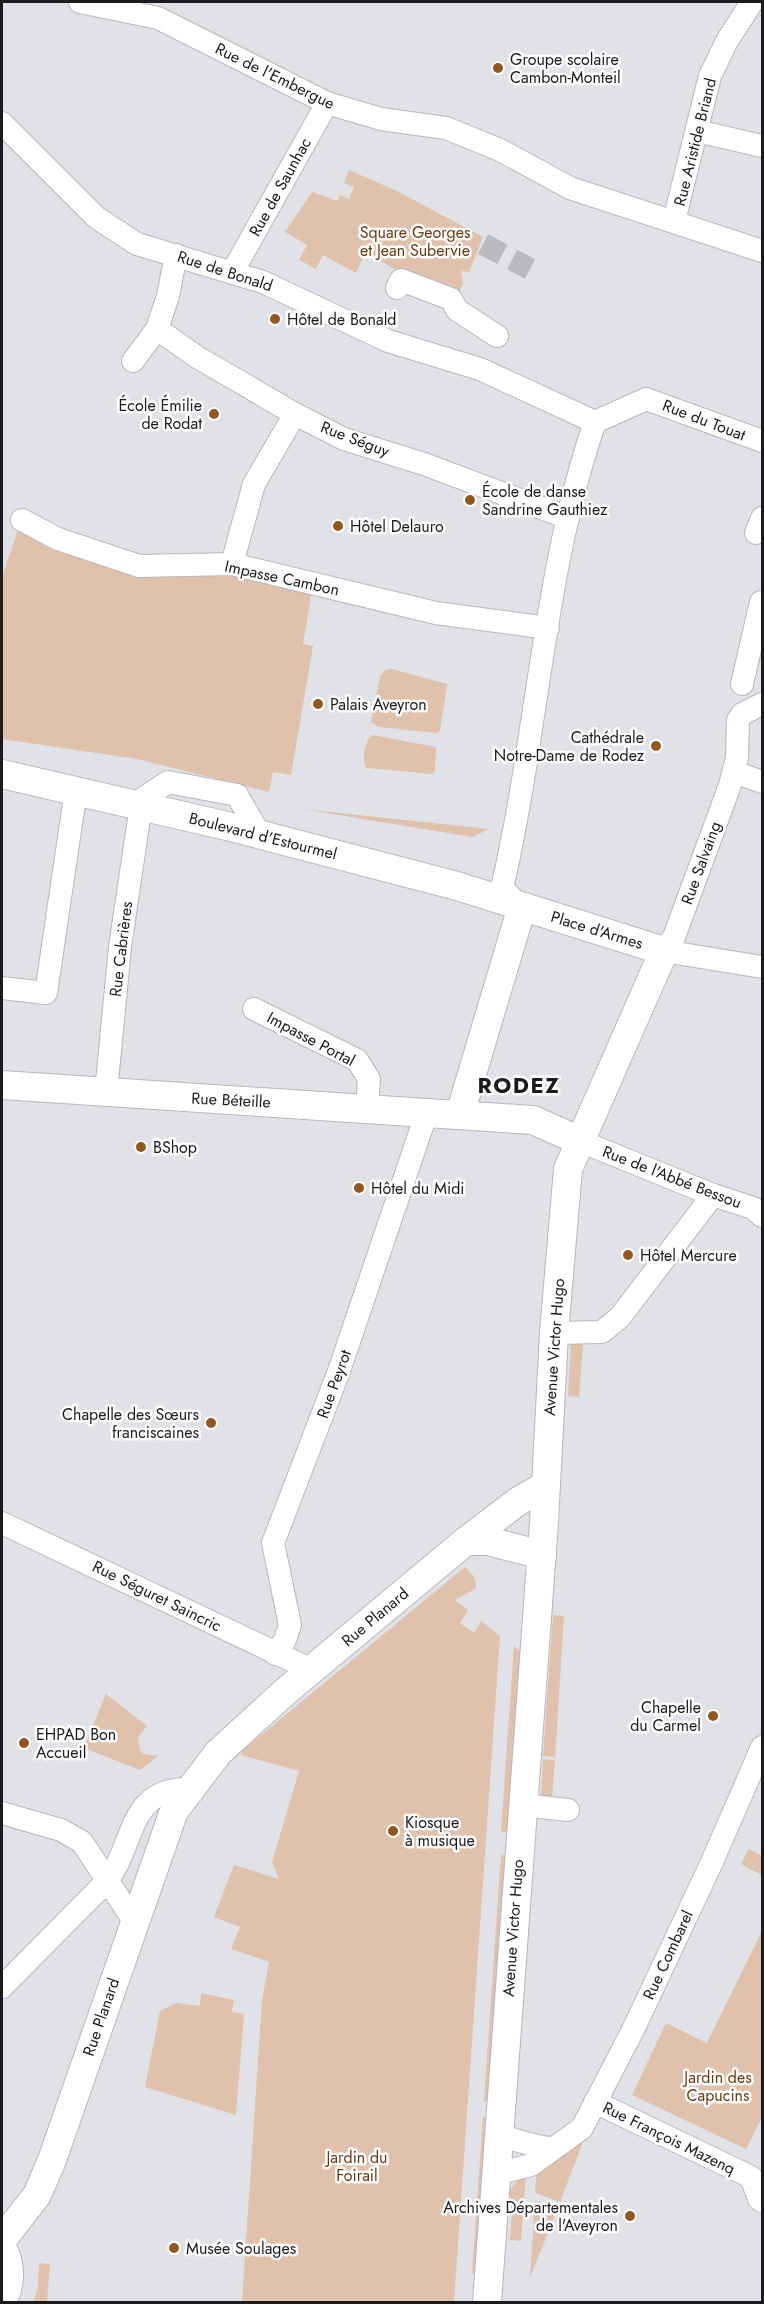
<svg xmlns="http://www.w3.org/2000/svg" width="764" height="2304" font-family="Jost,sans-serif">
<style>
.green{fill:#e0c1ab}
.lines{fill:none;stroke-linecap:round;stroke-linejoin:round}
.minor-tunnel{stroke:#b9b9c0;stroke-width:22;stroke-dasharray:22 11;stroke-linecap:butt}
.minor-casing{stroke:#b7b7be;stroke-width:24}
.major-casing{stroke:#b7b7be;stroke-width:30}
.minor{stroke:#fff;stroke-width:22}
.major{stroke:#fff;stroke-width:28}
.poi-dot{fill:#95561e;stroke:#fff;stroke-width:2}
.labels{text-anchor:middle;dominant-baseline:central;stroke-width:5;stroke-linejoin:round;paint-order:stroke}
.poi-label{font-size:16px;fill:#1b1b1e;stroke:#fff;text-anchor:start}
.street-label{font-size:16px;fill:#1b1b1e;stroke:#fff}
.park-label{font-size:16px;fill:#693b13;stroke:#fff}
.district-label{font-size:22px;font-weight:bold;letter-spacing:1.5px;fill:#1b1b1e;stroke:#fff}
</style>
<rect width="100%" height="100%" fill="#e1e1e8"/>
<g class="green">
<path d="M349 170 397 191 483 237 469 272 461 271 463 284 456 299 400 273 366 251 356 273 323 255 316 269 299 260 307 245 285 232 312 192 337 201 340 195 349 199 354 187 344 183Z"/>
<path d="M20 524 73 548 247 574 312 591 303 644 313 646 291 775 273 772 269 792 137 759 2 739V577Z"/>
<path d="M392 669 447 684 440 731 436 733 379 727 371 722 380 676 385 670Z"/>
<path d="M372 735 436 747 435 771 432 774 366 768C362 760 364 741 372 735Z"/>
<path d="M302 809 489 829 472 837Z"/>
<path d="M571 1342 583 1343 579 1397 568 1396Z"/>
<path d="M465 1567C472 1574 478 1578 475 1589L455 1600 468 1610 460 1623 474 1633 481 1621 500 1636 454 2302H242L262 2000 269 1962 231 1949 240 1927 214 1917 234 1865 279 1879 272 1862 299 1771 241 1755 243 1750Z"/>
<path d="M553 1615 564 1616 555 1757 543 1756Z"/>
<path d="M514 1646 520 1651 508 1832H501Z"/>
<path d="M106 1694 147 1726 138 1737 140 1751 144 1754 158 1756 140 1770 84 1748Z"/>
<path d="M543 1759 555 1760 552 1797H541Z"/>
<path d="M749 1849 762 1856V1875L741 1864Z"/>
<path d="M501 1855 506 1856 490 2102H484Z"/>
<path d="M762 1931V2117L746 2149 632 2095 666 2023 707 2043Z"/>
<path d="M201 1993 234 2000 232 2012 244 2014 236 2115 145 2087 160 2011 176 2003 200 2006Z"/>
<path d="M483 2117H489L478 2274H472Z"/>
<path d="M584 2139 560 2202 535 2193 537 2170Z"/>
<path d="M526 2175 521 2241 510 2240 512 2210 505 2209C507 2193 512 2183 526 2175Z"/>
<path d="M535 2201 557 2210 530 2278Z"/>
<path d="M39 2263 50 2264 47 2302H33L38 2288Z"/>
</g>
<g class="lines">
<path class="minor-tunnel" d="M483 244 530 269"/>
<g class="minor-casing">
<g id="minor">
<path d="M80 2 158 18 327 103 381 119 446 128 500 150 570 188 762 251"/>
<path d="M2 123 97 218 137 244 263 282 388 341 480 369 595 422"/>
<path d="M697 131 762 146"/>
<path d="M674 221 710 76 727 41 752 2"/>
<path d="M233 271 327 103"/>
<path d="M397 288 401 280 451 299 457 310 497 336"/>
<path d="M157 329 197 357 295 414 344 439 424 464 568 518"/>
<path d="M133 361 157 329 168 296 176 255"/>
<path d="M595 422 646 399 762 441"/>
<path d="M22 520 58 539 139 566 232 564 436 613 548 628"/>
<path d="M756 533 762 518"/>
<path d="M232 564 254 484 295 414"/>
<path d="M742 684 761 602"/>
<path d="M762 704 742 714 738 720 737 758 730 785 674 937 664 951 762 967"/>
<path d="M734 772 762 782"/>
<path d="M135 804 168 782 237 795 260 835"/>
<path d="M521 907 502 888C538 734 543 572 595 422"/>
<path d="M2 988 46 993 76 790"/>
<path d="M254 1009 357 1060 369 1079 367 1108"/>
<path d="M106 1092 120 947 141 805"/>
<path d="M580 1141 713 1195 753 1208 762 1216"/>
<path d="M554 1333 602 1332 620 1317 713 1195"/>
<path d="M2 1523 312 1670"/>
<path d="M275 1654 285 1640 290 1625 273 1543 339 1371 427 1112"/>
<path d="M522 1805 568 1810"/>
<path d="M2 1813 61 1830 82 1842 134 1921"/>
<path d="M2 1987 107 1881C136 1843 127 1787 191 1789"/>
<path d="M595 2102 751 2177 759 2199 762 2201"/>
<path d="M498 2136C517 2139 532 2147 552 2148"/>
<path d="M496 2174 531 2165 582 2128 633 2030 712 1862 762 1747"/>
</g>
</g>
<g class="major-casing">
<g id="major">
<path d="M2 774 227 826 457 886 664 951 568 1169 554 1333 544 1522 487 2302"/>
<path d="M2 1085 533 1120 580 1141"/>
<path d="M460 1114 522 907"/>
<path d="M466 1541H488L542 1555"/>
<path d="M2 2240 37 2195 52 2160 174 1811 218 1753 286 1691 466 1541 517 1502 546 1485"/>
<path d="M2 2247C12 2266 11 2284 2 2302"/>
</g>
</g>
<use href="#minor" class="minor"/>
<use href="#major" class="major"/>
</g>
<g class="poi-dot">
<circle cx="498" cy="68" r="6"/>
<circle cx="275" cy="319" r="6"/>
<circle cx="214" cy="414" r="6"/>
<circle cx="470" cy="500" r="6"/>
<circle cx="338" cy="526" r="6"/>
<circle cx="318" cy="704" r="6"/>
<circle cx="656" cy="746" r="6"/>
<circle cx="141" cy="1147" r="6"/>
<circle cx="359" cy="1188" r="6"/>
<circle cx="628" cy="1255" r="6"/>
<circle cx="211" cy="1423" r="6"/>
<circle cx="713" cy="1716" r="6"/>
<circle cx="24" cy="1743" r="6"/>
<circle cx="393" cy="1831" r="6"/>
<circle cx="630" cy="2216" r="6"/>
<circle cx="174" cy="2248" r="6"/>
</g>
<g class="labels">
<g class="poi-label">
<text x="510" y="59">Groupe scolaire<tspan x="510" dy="18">Cambon-Monteil</tspan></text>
<text x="287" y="319">Hôtel de Bonald</text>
<text x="202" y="405" text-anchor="end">École Émilie<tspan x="202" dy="18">de Rodat</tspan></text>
<text x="482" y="491">École de danse<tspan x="482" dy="18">Sandrine Gauthiez</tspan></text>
<text x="350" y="526">Hôtel Delauro</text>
<text x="330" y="704">Palais Aveyron</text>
<text x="644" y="737" text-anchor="end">Cathédrale<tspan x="644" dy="18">Notre-Dame de Rodez</tspan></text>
<text x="153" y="1147">BShop</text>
<text x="371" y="1188">Hôtel du Midi</text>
<text x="640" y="1255">Hôtel Mercure</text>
<text x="199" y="1414" text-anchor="end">Chapelle des Sœurs<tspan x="199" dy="18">franciscaines</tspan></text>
<text x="701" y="1707" text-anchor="end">Chapelle<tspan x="701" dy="18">du Carmel</tspan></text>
<text x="36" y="1734">EHPAD Bon<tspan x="36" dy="18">Accueil</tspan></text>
<text x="405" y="1822">Kiosque<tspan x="405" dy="18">à musique</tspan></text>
<text x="618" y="2207" text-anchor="end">Archives Départementales<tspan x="618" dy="18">de l'Aveyron</tspan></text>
<text x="186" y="2248">Musée Soulages</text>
</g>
<g class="street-label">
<text transform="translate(275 76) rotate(26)">Rue de l'Embergue</text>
<text transform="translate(695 142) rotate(-76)">Rue Aristide Briand</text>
<text transform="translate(280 187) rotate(-61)">Rue de Saunhac</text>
<text transform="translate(225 271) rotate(18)">Rue de Bonald</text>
<text transform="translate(704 420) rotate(21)">Rue du Touat</text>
<text transform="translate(355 439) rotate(21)">Rue Séguy</text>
<text transform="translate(282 578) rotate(12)">Impasse Cambon</text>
<text transform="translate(263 836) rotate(14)">Boulevard d'Estourmel</text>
<text transform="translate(701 863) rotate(-70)">Rue Salvaing</text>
<text transform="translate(597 930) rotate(17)">Place d'Armes</text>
<text transform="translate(121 949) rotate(-83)">Rue Cabrières</text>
<text transform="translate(311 1039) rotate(28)">Impasse Portal</text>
<text transform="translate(231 1100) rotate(3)">Rue Béteille</text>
<text transform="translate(672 1177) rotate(21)">Rue de l'Abbé Bessou</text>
<text transform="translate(554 1347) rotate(-86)">Avenue Victor Hugo</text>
<text transform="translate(334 1384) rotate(-70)">Rue Peyrot</text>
<text transform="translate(157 1596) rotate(26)">Rue Séguret Saincric</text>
<text transform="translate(375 1617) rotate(-40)">Rue Planard</text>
<text transform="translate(513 1928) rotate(-86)">Avenue Victor Hugo</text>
<text transform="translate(668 1955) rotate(-65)">Rue Combarel</text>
<text transform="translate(101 2017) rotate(-71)">Rue Planard</text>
<text transform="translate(669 2138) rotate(26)">Rue François Mazenq</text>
</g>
<g class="park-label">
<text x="415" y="232">Square Georges<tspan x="415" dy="18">et Jean Subervie</tspan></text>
<text x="718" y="2077">Jardin des<tspan x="718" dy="18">Capucins</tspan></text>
<text x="357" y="2157">Jardin du<tspan x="357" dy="18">Foirail</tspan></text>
</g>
<g class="district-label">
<text x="519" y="1085">RODEZ</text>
</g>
</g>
<rect width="764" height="2304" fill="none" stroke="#1b1b1e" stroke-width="6"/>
</svg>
